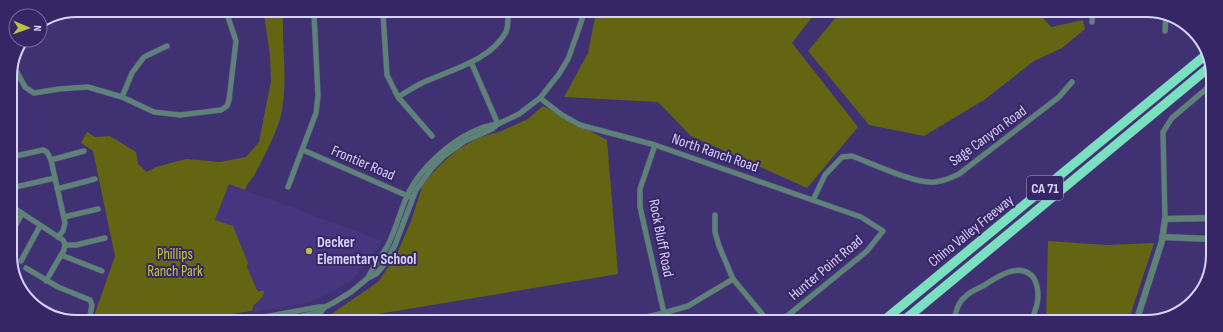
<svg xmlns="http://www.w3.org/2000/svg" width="1223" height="332" font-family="'Sofia Sans Condensed',sans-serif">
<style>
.built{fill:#47367f}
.green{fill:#636513}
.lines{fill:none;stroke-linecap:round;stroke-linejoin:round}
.minor-casing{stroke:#5c4e8b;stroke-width:6}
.tertiary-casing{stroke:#5c4e8b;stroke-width:7}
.motorway-casing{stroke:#5c4e8b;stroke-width:10}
.minor{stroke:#5c8376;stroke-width:5}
.tertiary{stroke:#5c8376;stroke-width:6}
.motorway{stroke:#7ae1c0;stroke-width:9}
.poi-dot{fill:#bcbf44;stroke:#362666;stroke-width:1.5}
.labels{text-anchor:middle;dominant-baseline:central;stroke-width:4;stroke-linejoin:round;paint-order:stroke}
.shield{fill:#362666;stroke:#a8a0ce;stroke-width:1}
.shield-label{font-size:14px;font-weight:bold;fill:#d9d4fb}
.street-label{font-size:15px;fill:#d9d4fb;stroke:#362666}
.poi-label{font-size:15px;font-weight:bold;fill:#d9d4fb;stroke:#362666;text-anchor:start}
.park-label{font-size:15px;fill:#c3c73c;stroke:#362666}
.rim{fill:none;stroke:#d9d4fb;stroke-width:2}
</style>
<rect width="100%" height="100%" fill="#403172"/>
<path class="built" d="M229 184 382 241 373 255 359 272 350 281 335 291 322 297 307 303 255 312 251 311 253 309V306L260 300 264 294 256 288 247 267 248 263 215 220Z"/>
<g class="green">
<path d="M816 12 792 43 858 127 807 188 691 136 658 102 564 97 588 53 596 13Z"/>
<path d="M845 12H1045L1044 19 1051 27 1083 20 1085 29 1062 48 1034 61 984 100 924 136 869 125 808 51 837 16Z"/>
<path d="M264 14H283C282 48 288 82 281 115 277 132 263 159 255 174 252 179 247 184 245 190L229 184 215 220 233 226 248 263 247 267 256 288 258 291H264C264 298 257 302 253 306V309L251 311 189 321H101L93 319 115 256 93 151 81 143 87 132 95 137 110 136 136 152 138 164 147 172 156 167 186 159 220 162 246 157 259 142 271 81 270 56Z"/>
<path d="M543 106 607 140 618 274 336 321H321L378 282 396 256 411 221 423 184 439 166 457 150 480 137 499 132 528 119Z"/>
<path d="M1048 241 1107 245 1154 243 1128 322H1046Z"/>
</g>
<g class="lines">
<g class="minor-casing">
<g id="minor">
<path d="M383 14 387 75 398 97 432 136"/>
<path d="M1092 22 1093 12"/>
<path d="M1165 31 1166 15"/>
<path d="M471 62 498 124"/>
<path d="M13 65 25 87 34 93 59 89 88 87 122 97 154 112 180 115 221 110 227 106 229 100 236 41 227 14"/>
<path d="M122 97 132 73 144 57 167 46"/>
<path d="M398 97C406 92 414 87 422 83 450 70 490 61 506 32 508 27 508 22 508 17"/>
<path d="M540 98 562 115 580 125 655 145 861 217 883 231 867 251 781 321"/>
<path d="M655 145 640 189V207L664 313"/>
<path d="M303 150 410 197"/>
<path d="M11 157 43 150 47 152 51 160 84 151"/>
<path d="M51 160 65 223 63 231 58 237"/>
<path d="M288 187 316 113 318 96 314 14"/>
<path d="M11 188 55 178"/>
<path d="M57 189 95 179"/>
<path d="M813 200 825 175 842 157 852 156C873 164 915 184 935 182 944 181 951 178 959 174L1059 97 1072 82"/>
<path d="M11 206 63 240 65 244 64 250 46 281"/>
<path d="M715 215V232L719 246 733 279 768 321"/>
<path d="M64 217 98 209"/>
<path d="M1165 219 1163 132 1172 118 1212 84"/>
<path d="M11 233 22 214"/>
<path d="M65 245H76L105 238"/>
<path d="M61 255 102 271"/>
<path d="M21 261 40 226"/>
<path d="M26 268 58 287 90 300 92 305 89 321"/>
<path d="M368 278C373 266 382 256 388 245 396 229 400 212 407 196 422 164 461 130 497 124"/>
<path d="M28 299 54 312 79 321"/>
<path d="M242 321 319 307H325L333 303 351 292 368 278 376 274 383 266 395 245 416 190 432 168 444 156 465 141 492 129 498 124 519 114 540 98 559 74 568 59 576 37 584 13"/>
<path d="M280 321 321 312 325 307"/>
<path d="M629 321 664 313 688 306 733 279"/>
<path d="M954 322C956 312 957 303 965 297 969 292 977 289 983 286 996 278 1019 261 1033 277 1038 284 1039 296 1037 304 1036 310 1032 316 1033 322"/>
</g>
</g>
<g class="tertiary-casing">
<g id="tertiary">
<path d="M1162 237 1212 239"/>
<path d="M1136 322 1162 241 1165 219 1212 218"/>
</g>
</g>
<g class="motorway-casing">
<g id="motorway">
<path d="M882 322 1207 54"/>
<path d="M902 322 1212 65"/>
</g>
</g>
<use href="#minor" class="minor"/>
<use href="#tertiary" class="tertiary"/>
<use href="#motorway" class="motorway"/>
</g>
<circle class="poi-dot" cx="309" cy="251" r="4"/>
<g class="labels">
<rect class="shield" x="1027" y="176" width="36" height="24" rx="3"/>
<g class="shield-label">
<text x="1045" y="188">CA 71</text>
</g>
<g class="street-label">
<text transform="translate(988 136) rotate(-36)">Sage Canyon Road</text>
<text transform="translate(715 153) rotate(19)">North Ranch Road</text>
<text transform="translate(363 163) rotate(23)">Frontier Road</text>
<text transform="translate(971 231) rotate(-39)">Chino Valley Freeway</text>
<text transform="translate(661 238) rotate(79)">Rock Bluff Road</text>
<text transform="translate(826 268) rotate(-40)">Hunter Point Road</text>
</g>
<g class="poi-label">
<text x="317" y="242">Decker<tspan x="317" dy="17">Elementary School</tspan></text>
</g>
<g class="park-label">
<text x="175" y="254">Phillips<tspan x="175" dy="17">Ranch Park</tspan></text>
</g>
</g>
<path d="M0 0H1223V332H0ZM77 17H1146A60 60 0 0 1 1206 77V255A60 60 0 0 1 1146 315H77A60 60 0 0 1 17 255V77A60 60 0 0 1 77 17Z" fill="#362666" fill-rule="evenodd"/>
<path class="rim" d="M77 17H1146A60 60 0 0 1 1206 77V255A60 60 0 0 1 1146 315H77A60 60 0 0 1 17 255V77A60 60 0 0 1 77 17Z"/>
<g transform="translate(28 28) rotate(92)"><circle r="19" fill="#362666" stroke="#776ca2"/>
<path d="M0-3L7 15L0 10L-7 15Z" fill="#bcbf44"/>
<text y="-6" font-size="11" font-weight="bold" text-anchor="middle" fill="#d9d4fb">N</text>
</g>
</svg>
